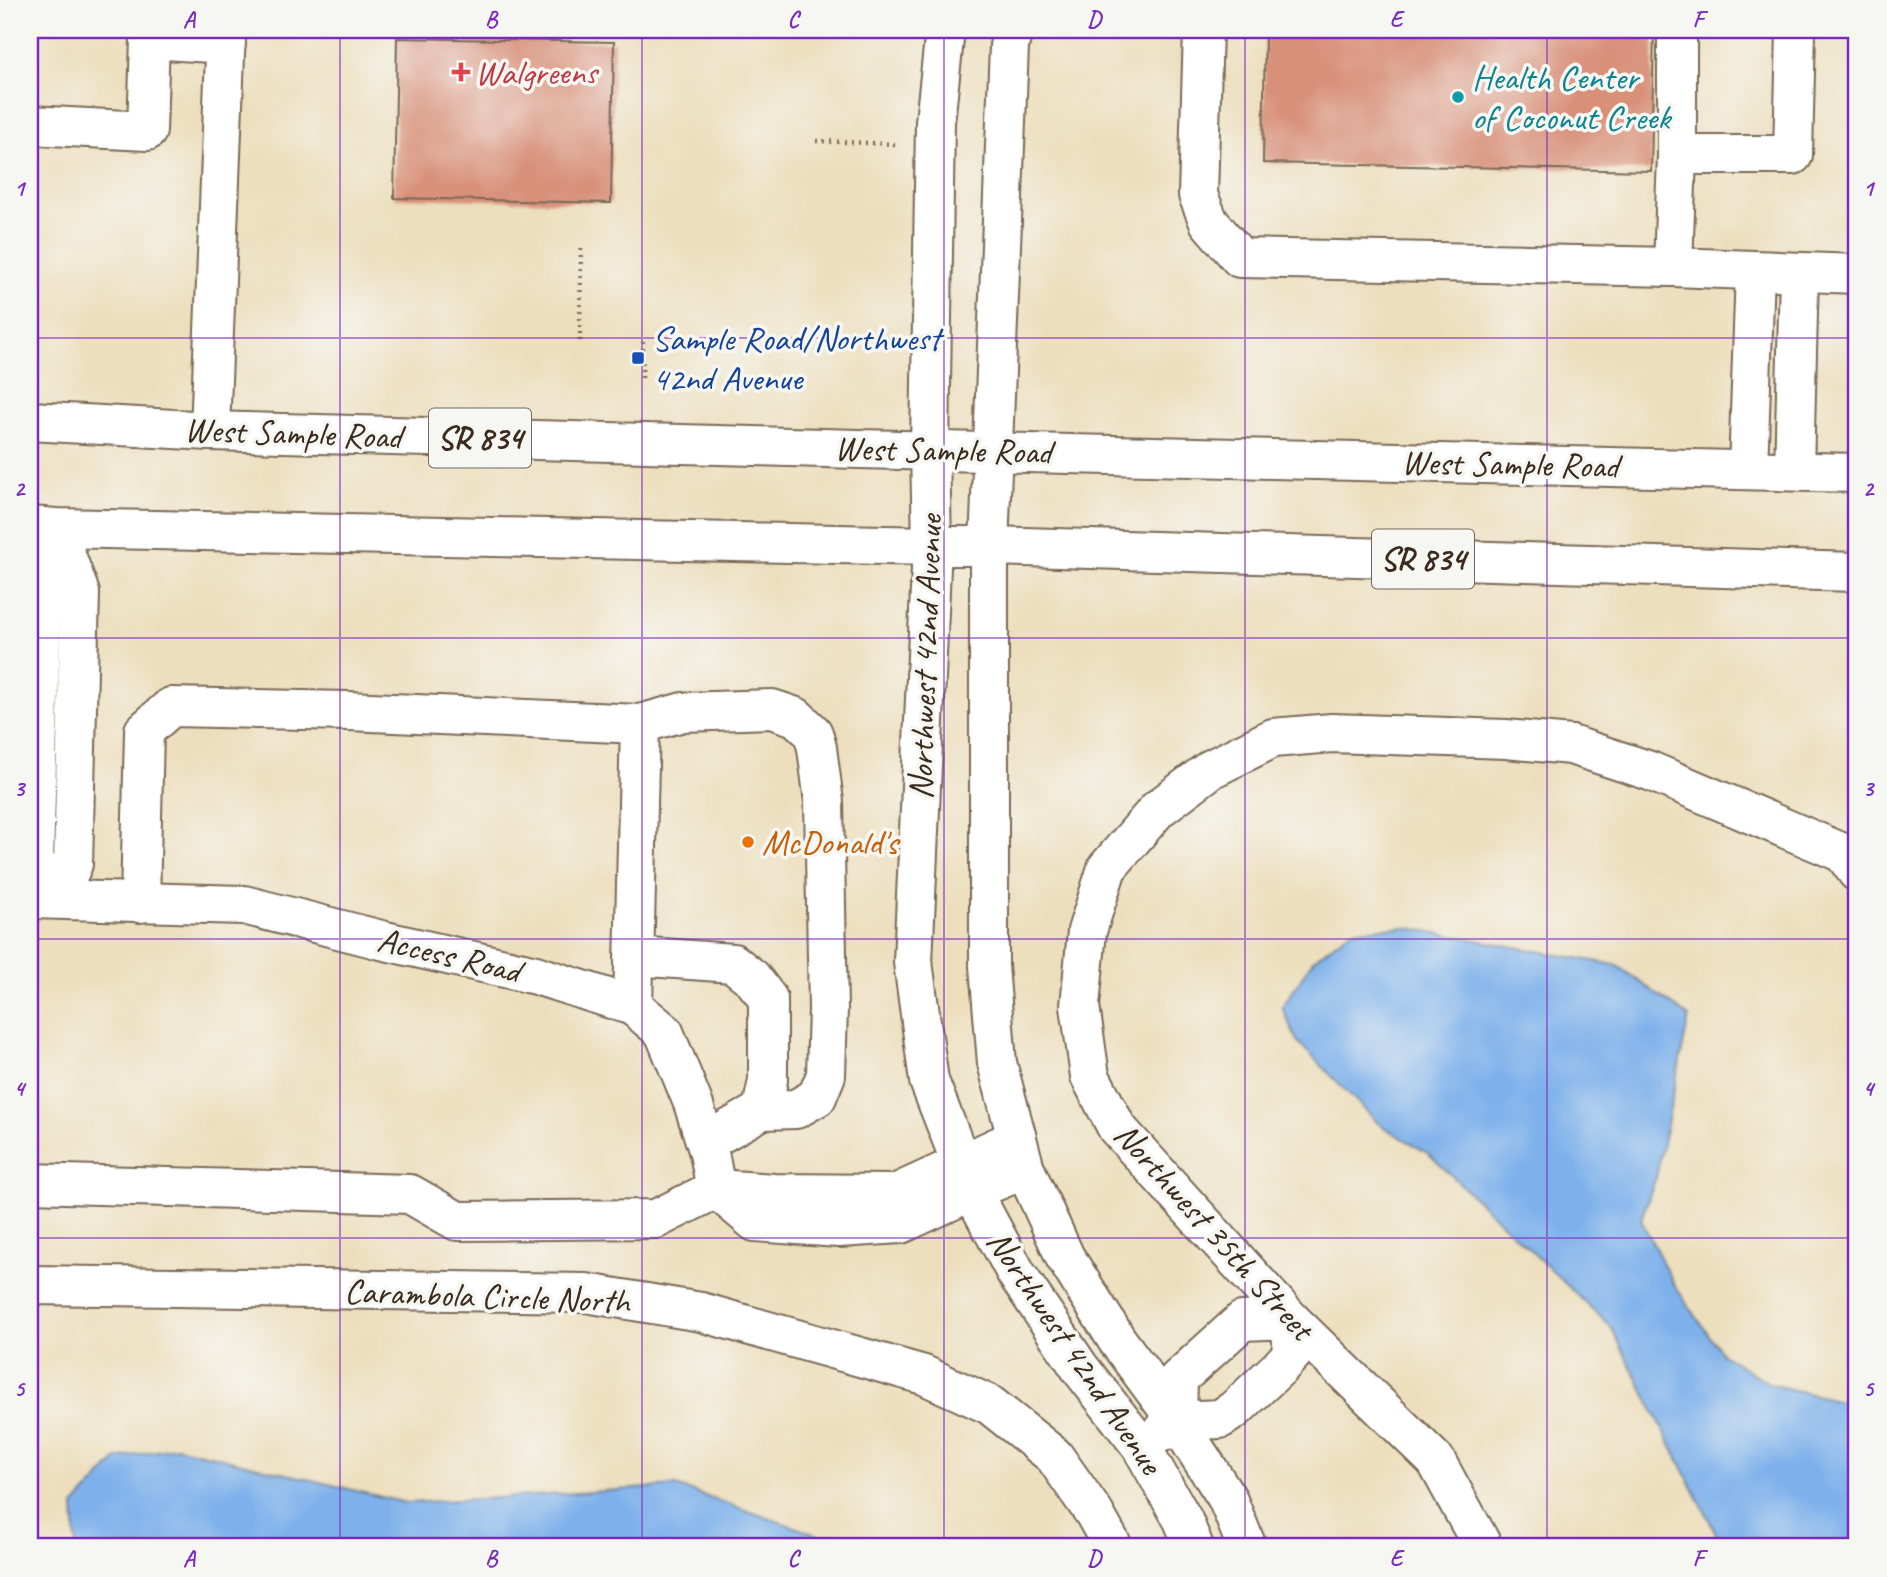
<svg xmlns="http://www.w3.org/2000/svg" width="1887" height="1577" font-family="Caveat,sans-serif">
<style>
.water{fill:#7eb1eb;stroke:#5c6e84;stroke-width:2}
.building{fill:#d89079}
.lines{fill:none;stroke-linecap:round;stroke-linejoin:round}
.minor-casing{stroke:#796956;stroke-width:42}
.major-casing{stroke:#796956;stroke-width:42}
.path{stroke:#796956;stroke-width:4.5;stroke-dasharray:2 5;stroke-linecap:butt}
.minor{stroke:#fff;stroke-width:38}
.major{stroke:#fff;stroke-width:38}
.grid{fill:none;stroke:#7b2cbf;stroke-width:2;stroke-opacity:0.55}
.health-dot{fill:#e0444e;stroke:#f6f6f2;stroke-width:2.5}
.culture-dot{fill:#0f9aa8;stroke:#f6f6f2;stroke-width:2.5}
.transit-dot{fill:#1a4fb4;stroke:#f6f6f2;stroke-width:2.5}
.food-dot{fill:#e8710a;stroke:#f6f6f2;stroke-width:2.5}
.labels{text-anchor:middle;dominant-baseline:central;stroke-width:7;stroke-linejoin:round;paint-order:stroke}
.shield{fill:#f6f6f2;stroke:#73675e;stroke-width:2}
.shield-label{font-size:33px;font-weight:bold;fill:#3b2a1e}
.health-label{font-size:35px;fill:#be3a42;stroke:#f6f6f2;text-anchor:start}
.culture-label{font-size:35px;fill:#0d838f;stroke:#f6f6f2;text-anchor:start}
.transit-label{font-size:35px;fill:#164399;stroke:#f6f6f2;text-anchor:start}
.street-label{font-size:35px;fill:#3b2a1e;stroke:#f6f6f2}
.food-label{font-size:35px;fill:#c56008;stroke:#f6f6f2;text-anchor:start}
.neatline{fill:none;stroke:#7b2cbf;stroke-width:2.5}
.grid-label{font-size:23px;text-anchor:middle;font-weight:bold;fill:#7b2cbf}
</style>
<rect width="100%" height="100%" fill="#f6f6f2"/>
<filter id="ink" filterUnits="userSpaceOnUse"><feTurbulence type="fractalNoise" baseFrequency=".0143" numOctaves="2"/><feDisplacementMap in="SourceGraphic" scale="14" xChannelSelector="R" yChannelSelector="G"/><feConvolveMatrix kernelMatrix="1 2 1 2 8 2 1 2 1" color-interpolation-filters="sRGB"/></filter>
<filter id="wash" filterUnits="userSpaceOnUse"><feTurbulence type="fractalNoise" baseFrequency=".00686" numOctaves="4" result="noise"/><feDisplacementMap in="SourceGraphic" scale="28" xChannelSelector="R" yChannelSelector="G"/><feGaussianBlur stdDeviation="1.57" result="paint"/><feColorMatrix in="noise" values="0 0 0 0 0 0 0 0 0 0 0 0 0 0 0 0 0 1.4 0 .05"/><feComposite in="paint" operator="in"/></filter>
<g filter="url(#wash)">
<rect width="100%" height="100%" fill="#eddfbe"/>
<g class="water">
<path d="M1403 927 1616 965 1689 1017 1656 1177 1641 1220 1673 1283 1722 1354 1770 1384 1857 1405V1547H1723L1611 1327 1429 1154 1380 1125 1297 1041 1282 1007 1313 960 1352 930Z"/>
<path d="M177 1447 406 1503 532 1496 676 1486 852 1547H76L74 1506 117 1459Z"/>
</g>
<g id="blocks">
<g class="building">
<path d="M1265 30H1654L1651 171 1263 163Z"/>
<path d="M397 38 614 42 611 203 394 198Z"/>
</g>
</g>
</g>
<g filter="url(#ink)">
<use href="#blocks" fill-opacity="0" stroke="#796956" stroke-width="2"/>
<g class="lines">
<g class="minor-casing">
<g id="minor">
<path d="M945 30 935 122 930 450 932 546 913 962 929 1081 972 1191 1016 1273 1080 1368 1141 1446 1183 1520 1194 1547"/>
<path d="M1013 30 1009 46 989 546V966L997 1063 1025 1169 1065 1257 1117 1340 1177 1421 1227 1498 1247 1547"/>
<path d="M1203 30 1198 195 1209 222 1240 258 1673 267"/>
<path d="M1677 30V155L1673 267 1857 274"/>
<path d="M30 125 147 131 150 39 226 44"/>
<path d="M1677 155H1793L1796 30"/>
<path d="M210 431 226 30"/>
<path d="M1748 470 1755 271"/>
<path d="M1794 471 1799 273"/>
<path d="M56 528 80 593 73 864 57 899 34 859 42 596Z"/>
<path d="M640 724 683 712 772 709 796 717 813 733 817 748 824 802 828 1009 826 1075 817 1097 796 1109 762 1110"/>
<path d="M30 899 244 905 381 940 536 975 633 1006 664 1032 693 1103 709 1153 716 1189 755 1222 839 1228 901 1224 972 1191 1025 1169"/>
<path d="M140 903 144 731 171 707 348 711 640 724 633 1006"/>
<path d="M634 956 733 963 752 978 768 999V1080L762 1110 706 1142"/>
<path d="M30 1183 410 1194 457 1221 656 1219 716 1189 774 1193 895 1194 1017 1138"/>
<path d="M30 1285 586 1293 701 1312 924 1375 990 1405 1054 1456 1094 1513 1113 1547"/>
<path d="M1160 1433 1177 1421 1220 1419 1234 1410 1279 1368 1293 1353 1290 1319 1242 1321 1178 1379 1177 1421"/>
<path d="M1483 1547 1436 1461 1290 1319 1117 1128 1090 1076 1080 1006 1087 931 1107 868 1158 809 1211 769 1273 738 1332 733 1506 739 1571 745 1650 771 1843 853 1857 872"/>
</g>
</g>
<g class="major-casing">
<g id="major">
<path d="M30 421 210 431 859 449 1857 473"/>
<path d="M30 526 56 528 932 546H989L1857 572"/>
</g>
</g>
<g class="path">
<path d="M816 141 896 144"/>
<path d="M580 341 581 248"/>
<path d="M642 378 643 342"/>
</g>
<use href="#minor" class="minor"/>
<use href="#major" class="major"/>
</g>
</g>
<path class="grid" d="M340 30V1547M642 30V1547M944 30V1547M1245 30V1547M1547 30V1547M30 338H1857M30 638H1857M30 939H1857M30 1238H1857"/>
<path class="health-dot" d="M457.5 61.5h7v7h7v7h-7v7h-7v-7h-7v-7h7z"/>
<circle class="culture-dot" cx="1458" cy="97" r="7"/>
<rect class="transit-dot" x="631" y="351" width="14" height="14" rx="3.5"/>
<circle class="food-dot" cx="748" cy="842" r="7"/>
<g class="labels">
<g class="shield">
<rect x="429" y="408.5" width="102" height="59" rx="5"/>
<rect x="1372" y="529.5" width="102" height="59" rx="5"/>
</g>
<g class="shield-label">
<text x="480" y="438">SR 834</text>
<text x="1423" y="559">SR 834</text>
</g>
<g class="health-label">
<text x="475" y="72">Walgreens</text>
</g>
<g class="culture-label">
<text x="1472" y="77">Health Center<tspan x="1472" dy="40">of Coconut Creek</tspan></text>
</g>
<g class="transit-label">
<text x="652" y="338">Sample Road/Northwest<tspan x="652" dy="40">42nd Avenue</tspan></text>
</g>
<g class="street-label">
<text transform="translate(293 433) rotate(2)">West Sample Road</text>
<text transform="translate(943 450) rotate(1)">West Sample Road</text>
<text transform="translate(1510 464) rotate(1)">West Sample Road</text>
<text transform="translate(925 657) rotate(-88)">Northwest 42nd Avenue</text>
<text transform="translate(449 955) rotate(13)">Access Road</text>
<text transform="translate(1214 1231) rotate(48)">Northwest 35th Street</text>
<text transform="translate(487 1296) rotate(2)">Carambola Circle North</text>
<text transform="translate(1075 1352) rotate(56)">Northwest 42nd Avenue</text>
</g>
<g class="food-label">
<text x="762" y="842">McDonald's</text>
</g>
</g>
<rect width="1887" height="1577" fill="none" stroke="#f6f6f2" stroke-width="77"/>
<rect x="38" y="38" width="1810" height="1500" class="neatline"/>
<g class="grid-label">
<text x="189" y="27">A</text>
<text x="491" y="27">B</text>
<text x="793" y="27">C</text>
<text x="1094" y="27">D</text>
<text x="1396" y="27">E</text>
<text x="1698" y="27">F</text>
<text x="19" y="196">1</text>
<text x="1868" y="196">1</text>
<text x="19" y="496">2</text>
<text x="1868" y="496">2</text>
<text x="19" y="796">3</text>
<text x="1868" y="796">3</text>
<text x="19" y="1096">4</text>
<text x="1868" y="1096">4</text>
<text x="19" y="1396">5</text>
<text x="1868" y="1396">5</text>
<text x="189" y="1566">A</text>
<text x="491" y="1566">B</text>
<text x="793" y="1566">C</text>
<text x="1094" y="1566">D</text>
<text x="1396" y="1566">E</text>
<text x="1698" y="1566">F</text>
</g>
</svg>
